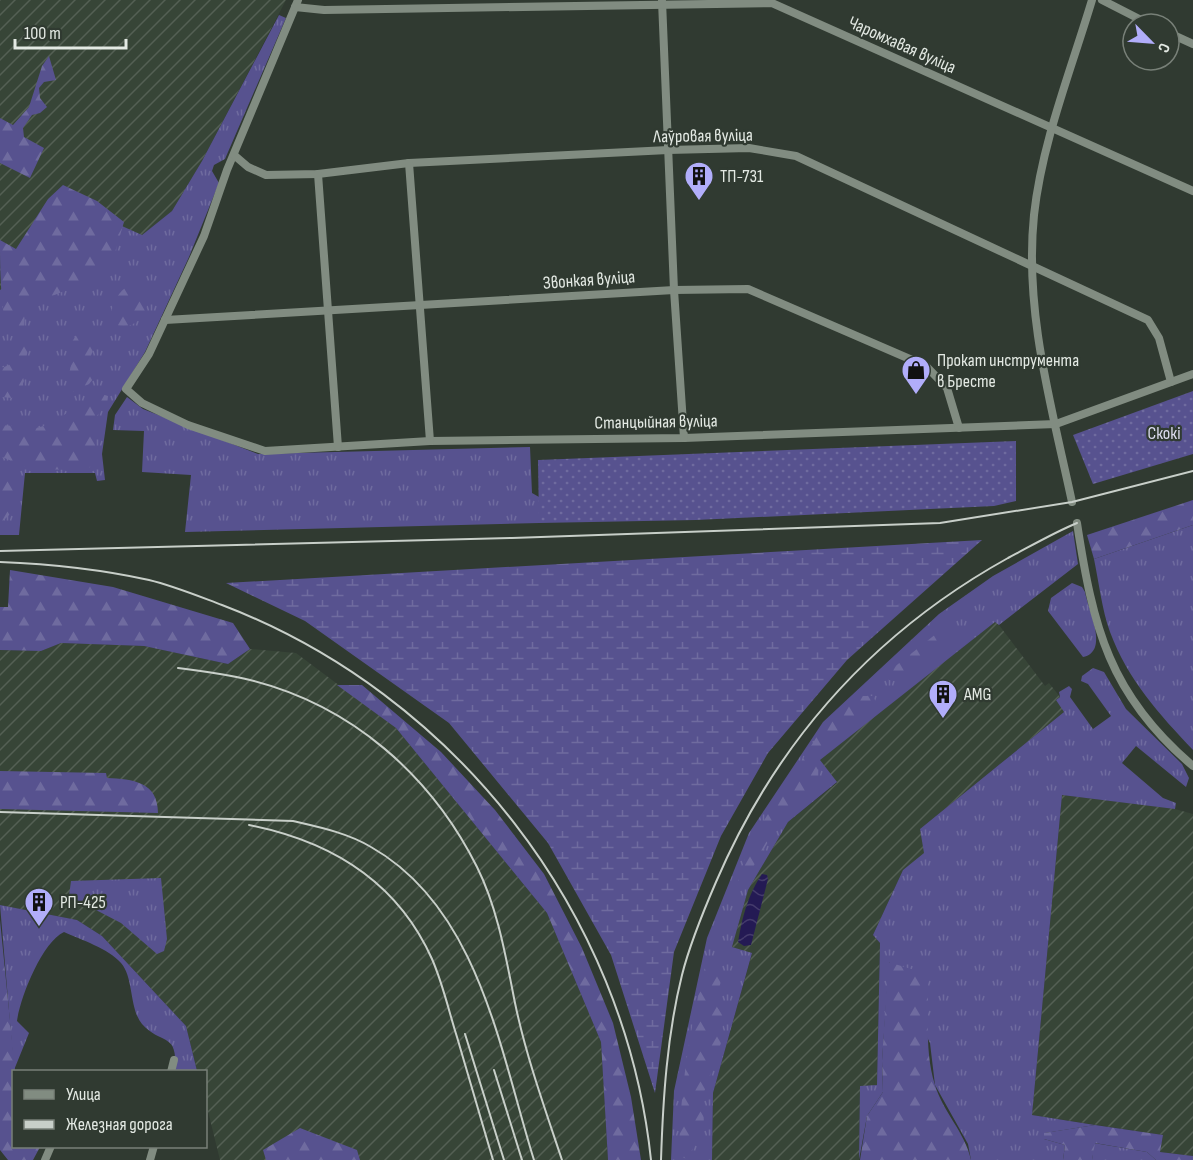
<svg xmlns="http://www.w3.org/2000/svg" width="1193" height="1160" font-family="'Sofia Sans Condensed',sans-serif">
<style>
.industrial{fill:url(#industrial-furrows)}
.grass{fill:url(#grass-tufts)}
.forest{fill:url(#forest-firs)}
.wetland{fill:url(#wetland-marsh)}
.garden{fill:url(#garden-dots)}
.water{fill:url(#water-waves)}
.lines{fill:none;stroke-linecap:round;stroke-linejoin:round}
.minor{stroke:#818c81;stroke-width:8}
.rail{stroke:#c8cfc9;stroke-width:2}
.labels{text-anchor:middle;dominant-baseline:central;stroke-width:4.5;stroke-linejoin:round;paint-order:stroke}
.street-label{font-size:18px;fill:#e3e9e3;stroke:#303a31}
.poi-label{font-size:18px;fill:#e3e9e3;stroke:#303a31;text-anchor:start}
.park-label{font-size:18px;fill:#dbdbee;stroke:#303a31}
</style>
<defs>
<pattern id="industrial-furrows" width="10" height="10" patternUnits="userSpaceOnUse" patternTransform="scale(1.5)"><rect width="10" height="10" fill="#374537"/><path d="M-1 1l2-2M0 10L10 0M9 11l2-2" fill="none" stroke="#546054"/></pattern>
<pattern id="grass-tufts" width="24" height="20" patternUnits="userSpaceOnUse" patternTransform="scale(1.5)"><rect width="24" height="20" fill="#57528f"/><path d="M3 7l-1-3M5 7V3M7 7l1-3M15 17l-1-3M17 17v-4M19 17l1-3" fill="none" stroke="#6f6b9f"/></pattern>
<pattern id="forest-firs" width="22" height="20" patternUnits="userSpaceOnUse" patternTransform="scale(1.5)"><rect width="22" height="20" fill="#57528f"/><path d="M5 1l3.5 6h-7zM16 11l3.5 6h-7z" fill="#6f6b9f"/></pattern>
<pattern id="wetland-marsh" width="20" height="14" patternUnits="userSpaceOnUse" patternTransform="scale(1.5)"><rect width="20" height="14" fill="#57528f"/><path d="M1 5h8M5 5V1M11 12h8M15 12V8" fill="none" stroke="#6f6b9f"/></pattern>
<pattern id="garden-dots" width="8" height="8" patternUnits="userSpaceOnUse" patternTransform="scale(1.5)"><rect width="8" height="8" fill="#57528f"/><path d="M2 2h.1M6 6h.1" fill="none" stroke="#6f6b9f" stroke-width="1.8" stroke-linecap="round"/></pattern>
<pattern id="water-waves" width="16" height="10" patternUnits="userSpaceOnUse" patternTransform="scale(1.5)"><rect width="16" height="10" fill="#241a54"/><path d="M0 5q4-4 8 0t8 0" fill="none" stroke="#443b6c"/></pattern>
</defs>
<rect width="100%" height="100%" fill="#303a31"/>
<g class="industrial">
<path d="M0 0H286L202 161 172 211 142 235 0 290V145L12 125 0 118Z"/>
<path d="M996 621 1045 686 1049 683 1060 697 1056 700 1065 711 920 829 925 853 903 870 873 935 880 943 877 1086 860 1087 859 1160H712L713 1093 752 954 732 947 748 890 788 822 837 783 819 760Z"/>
<path d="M61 643 144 646 228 664 250 649 296 653 396 728 547 913 601 1042 608 1160H220L206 1103V1072L197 1071 186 1026 102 936 77 920 0 905V650L41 651Z"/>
<path d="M1062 795 1171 808 1193 814V1156L1160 1152 1163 1135 1032 1115Z"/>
</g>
<g class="grass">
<path d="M279 15 286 18 225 159 214 165 212 171 219 183 189 257 145 352 108 412 102 454 105 480 97 481 95 473H25L19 535H0V290L104 218 142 235 172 211 202 161Z"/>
<path d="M127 397 143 409 258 454 530 447 532 493 539 497V523L185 532 191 475 142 472 144 431 113 430 115 415Z"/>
<path d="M1193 525V750C1159 714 1128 680 1110 632 1102 610 1099 583 1094 559Z"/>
<path d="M1073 531 1078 564 999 625 995 622 820 760 837 782 788 822 748 890 732 947 752 953 713 1093 712 1160H671L674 1091 707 938 749 833 823 722 939 614 993 576Z"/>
<path d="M1072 583 1082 587 1085 592C1088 609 1110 652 1083 657L1048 611 1051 598Z"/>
<path d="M1093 668 1104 672 1126 709 1182 764 1189 778 1186 787 1136 746 1122 763 1163 798 1176 803 1175 809 1062 795 1032 1115 1095 1125 1045 1133 1044 1139 1065 1145 1063 1160H971L968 1144 935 1085 930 1043 889 962 882 1061 883 1092 867 1116 859 1160 860 1086 877 1085 880 943 873 935 903 870 924 853 920 829 1064 712 1056 700 1060 697 1059 692 1069 686 1072 689 1070 697 1093 729 1111 716 1088 684 1081 681 1082 676Z"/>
<path d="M161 878 167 939 164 951 157 954 121 923 69 896 71 881Z"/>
<path d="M0 905 77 920 102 936 186 1026 197 1071H175C178 1031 162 1046 142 1024 129 1008 134 978 121 963 108 948 81 940 64 932 42 942 20 998 17 1021L29 1033 14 1070Z"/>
<path d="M1094 1143 1147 1152 1156 1160H1092Z"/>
</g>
<g class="forest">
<path d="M49 56 56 80 44 82 39 88 40 98 47 107 40 113 32 115 23 128 24 137 44 148 30 178 0 163V118L13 125 29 107 42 66Z"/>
<path d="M63 185 97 201 124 222 113 259 94 279 25 307 24 330 11 336C0 319 0 265 0 240L16 249 48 199Z"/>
<path d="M142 281 150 288C149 309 140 331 116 325L110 316C115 296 121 286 142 281Z"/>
<path d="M80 329 95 335C97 356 82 357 93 379L89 384 73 392 67 385 72 359 67 350Z"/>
<path d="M24 340 29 346 22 374 24 381 20 391 12 398 2 397 0 368C16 365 17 356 19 341Z"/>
<path d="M98 393 108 396 107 405 87 426V433L96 439 95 463 86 470 30 469 0 456V425C11 425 22 428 33 428 54 428 79 401 98 393Z"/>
<path d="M0 472 19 483 13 511 0 524Z"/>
<path d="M1193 500V525L1094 559 1087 535Z"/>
<path d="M10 570 113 587 233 623 250 649 228 664 144 646 61 643 41 651 0 650V607H8Z"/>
<path d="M946 626 955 629 956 636 900 682 889 680 888 672Z"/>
<path d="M337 685H362L441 752 495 810 544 874 582 948 613 1023 631 1097 641 1160H608L601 1042 547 913 396 728Z"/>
<path d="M861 696H873L877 704 818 758V775L774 832 744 882 738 881 746 855 763 822 816 738 831 719Z"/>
<path d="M0 771 106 773 107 778C133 779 158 782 158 813L0 809Z"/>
<path d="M0 920 15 1071 14 1146 40 1147 33 1160H8L0 1150Z"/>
<path d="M709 959 720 963 722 977 715 1004 723 1015 722 1040 703 1095 704 1128 687 1159 679 1156C680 1106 685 1057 696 1008 699 991 701 974 709 959Z"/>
<path d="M888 962 928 974C929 1009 924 1051 935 1085 943 1112 965 1132 971 1160H860L867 1116 883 1092 882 1061Z"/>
<path d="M1095 1125 1163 1135 1160 1152 1193 1156V1160H1156L1147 1152 1095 1143 1092 1160H1063L1065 1145 1044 1139V1133Z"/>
<path d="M300 1128 357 1150 360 1160H266L263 1150Z"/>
</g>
<path class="wetland" d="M982 540 847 660 768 753 721 836 674 952 655 1093 611 955 548 843 449 723 305 621 226 583Z"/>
<g class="garden">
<path d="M1193 391V454L1093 484 1073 435Z"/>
<path d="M1016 441V501L994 506 696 520 539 523 538 460Z"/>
</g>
<path class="water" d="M762 874 767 875 768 879 751 945 744 946 738 942C742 918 748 894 762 874Z"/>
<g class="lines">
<g class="minor">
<path d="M298 0 227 170 204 236 149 354 126 389 142 403 188 425 265 451 430 441 684 438 1056 424 1193 374"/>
<path d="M1102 0 1149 24"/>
<path d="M662 1 674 290 684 438"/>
<path d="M295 7 324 10 772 3 1193 191"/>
<path d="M1169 33 1193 44"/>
<path d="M234 155 248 167 266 175 318 174 409 163 668 150 749 148 796 156 1148 320 1159 338 1171 382"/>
<path d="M409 163 430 441"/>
<path d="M318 174 338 447"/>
<path d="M165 320 674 290 748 289 926 366 947 388 959 428"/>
<path d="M1072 502C1052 408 1024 312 1034 215 1042 142 1071 70 1092 0"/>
<path d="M1077 523C1093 627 1109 695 1193 766"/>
<path d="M171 1072 174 1060"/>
<path d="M45 1160 51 1146"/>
<path d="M150 1160 154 1146"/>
</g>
<g class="rail">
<path d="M0 551 512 538 940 523 1072 502 1193 471"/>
<path d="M0 562C51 564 99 569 149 580 174 586 198 596 222 605 455 694 625 912 651 1160"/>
<path d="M178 668C202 671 226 674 250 680 351 705 431 775 477 867 498 909 506 958 515 1003 526 1056 545 1109 562 1160"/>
<path d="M0 812 293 821C319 827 348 833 371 847 479 908 500 1051 534 1160"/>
<path d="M249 825C330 841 397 881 432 959 443 984 449 1012 457 1037 469 1078 481 1119 493 1160"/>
<path d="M465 1034 504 1160"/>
<path d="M494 1070 522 1160"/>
<path d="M661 1160C663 1099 667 1035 682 975 690 943 703 912 716 882 777 740 873 633 1008 558 1031 546 1053 533 1077 523"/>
</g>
</g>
<defs>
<g id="building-pin" transform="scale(1.5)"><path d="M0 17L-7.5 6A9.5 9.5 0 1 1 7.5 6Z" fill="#b1adfa" stroke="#303a31"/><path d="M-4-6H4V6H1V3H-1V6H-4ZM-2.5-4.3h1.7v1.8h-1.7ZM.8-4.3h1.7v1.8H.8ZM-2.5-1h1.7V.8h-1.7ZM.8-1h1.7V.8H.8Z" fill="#111"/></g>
<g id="shop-pin" transform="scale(1.5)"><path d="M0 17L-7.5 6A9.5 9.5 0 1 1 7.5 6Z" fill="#b1adfa" stroke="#303a31"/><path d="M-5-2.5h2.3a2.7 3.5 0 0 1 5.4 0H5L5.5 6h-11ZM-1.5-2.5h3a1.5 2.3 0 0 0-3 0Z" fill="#111"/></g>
</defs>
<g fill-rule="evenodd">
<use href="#building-pin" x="699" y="176"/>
<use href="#shop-pin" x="916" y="370"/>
<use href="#building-pin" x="943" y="694"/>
<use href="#building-pin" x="39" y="902"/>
</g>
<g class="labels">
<g class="street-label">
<text transform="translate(902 45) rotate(24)">Чаромхавая вуліца</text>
<text transform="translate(703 136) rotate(-1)">Лаўровая вуліца</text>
<text transform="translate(589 280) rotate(-4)">Звонкая вуліца</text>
<text transform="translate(656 422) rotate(-1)">Станцыйная вуліца</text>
</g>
<g class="poi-label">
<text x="720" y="176">ТП-731</text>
<text x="937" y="360">Прокат инструмента<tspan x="937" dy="21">в Бресте</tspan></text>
<text x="964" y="694">AMG</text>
<text x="60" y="902">РП-425</text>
</g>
<g class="park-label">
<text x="1164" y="433">Скокі</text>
</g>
</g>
<rect x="12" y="1070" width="195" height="78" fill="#303a31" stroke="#788078" stroke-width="1.5"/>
<rect x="24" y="1090" width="30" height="9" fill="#818c81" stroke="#788078" stroke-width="1.5"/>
<text x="66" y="1100" font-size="18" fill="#e3e9e3">Улица</text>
<rect x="24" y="1120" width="30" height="9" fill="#c8cfc9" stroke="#788078" stroke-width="1.5"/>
<text x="66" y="1130" font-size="18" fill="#e3e9e3">Железная дорога</text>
<g transform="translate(1151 42) rotate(115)"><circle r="28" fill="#303a31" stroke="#788078" stroke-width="1.5"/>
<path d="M0-4.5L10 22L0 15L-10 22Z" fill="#b1adfa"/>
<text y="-9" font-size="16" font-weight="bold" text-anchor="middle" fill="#e3e9e3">С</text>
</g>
<path d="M15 39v9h111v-9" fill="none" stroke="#e3e9e3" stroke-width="3"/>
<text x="24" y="39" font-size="18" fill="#e3e9e3" stroke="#303a31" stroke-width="4.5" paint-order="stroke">100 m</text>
</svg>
